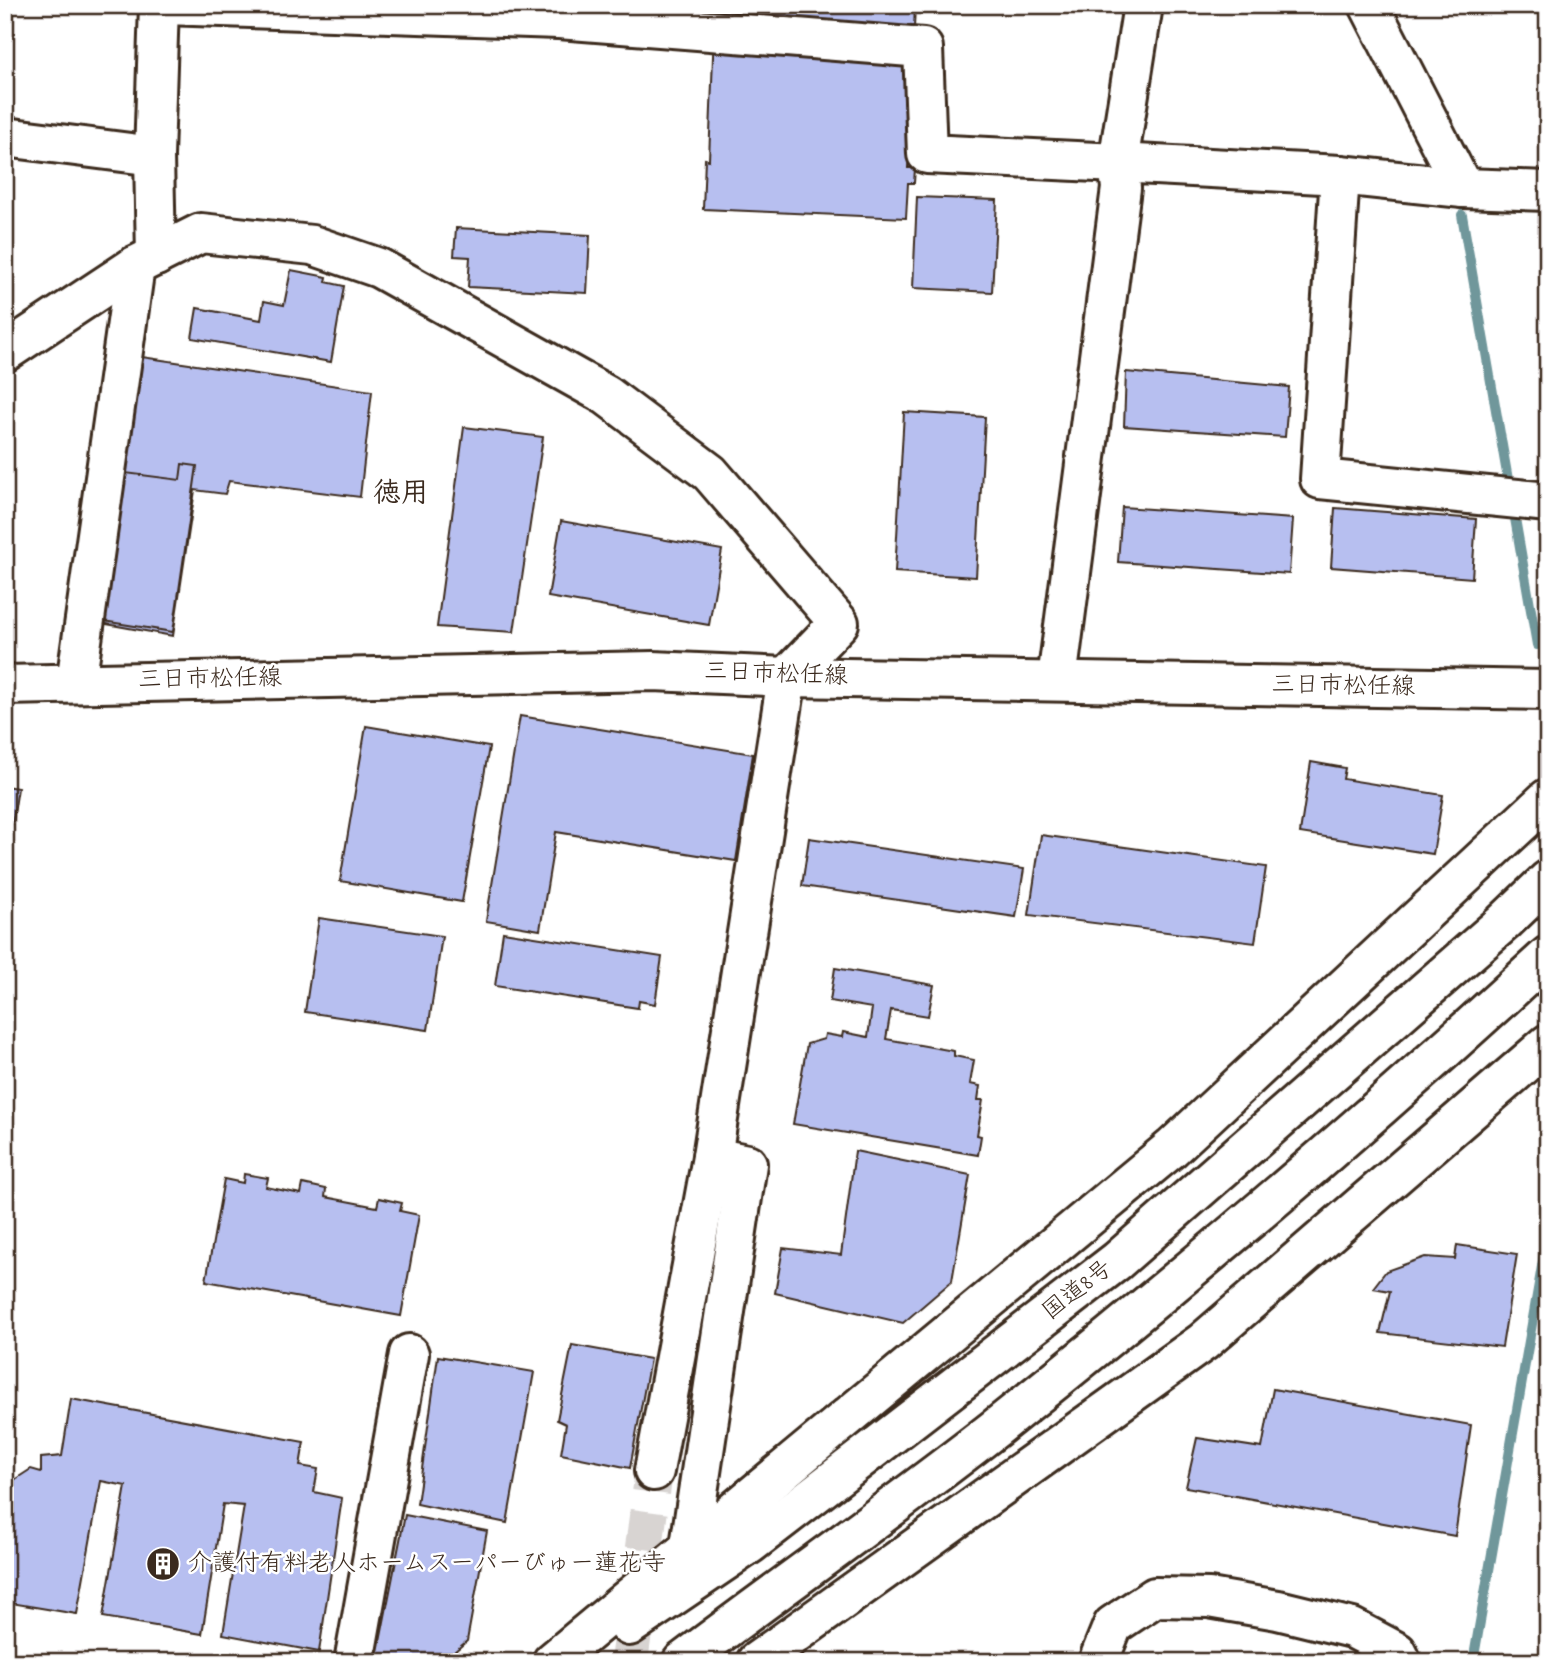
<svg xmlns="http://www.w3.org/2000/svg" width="1553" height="1667" font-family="'Indie Flower','Klee One',sans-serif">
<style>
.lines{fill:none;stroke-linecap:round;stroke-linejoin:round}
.stream{stroke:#6f979b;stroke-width:10}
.building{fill:#b7bff0;stroke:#3b2a1e;stroke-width:2}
.minor-tunnel{stroke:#d8d4d2;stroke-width:38;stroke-dasharray:38 19;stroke-linecap:butt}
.minor-casing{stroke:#3b2a1e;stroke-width:44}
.major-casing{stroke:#3b2a1e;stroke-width:44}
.highway-casing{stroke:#3b2a1e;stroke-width:44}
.minor{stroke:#fff;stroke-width:38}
.major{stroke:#fff;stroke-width:38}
.highway{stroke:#fff;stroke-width:38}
.labels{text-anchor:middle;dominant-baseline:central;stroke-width:5;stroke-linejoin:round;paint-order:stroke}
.street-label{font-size:24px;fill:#3b2a1e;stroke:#fff}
.poi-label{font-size:24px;fill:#3b2a1e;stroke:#fff;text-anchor:start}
.quarter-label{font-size:28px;font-weight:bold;fill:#3b2a1e;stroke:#fff}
</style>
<rect width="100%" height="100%" fill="#fff"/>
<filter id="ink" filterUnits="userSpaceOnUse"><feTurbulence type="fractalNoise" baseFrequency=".0143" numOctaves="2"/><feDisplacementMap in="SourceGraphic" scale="14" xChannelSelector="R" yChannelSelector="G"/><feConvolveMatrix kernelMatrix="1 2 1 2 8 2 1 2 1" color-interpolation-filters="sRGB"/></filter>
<g filter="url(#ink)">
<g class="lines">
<g class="stream">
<path d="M1462 215 1510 491"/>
<path d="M1513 507 1537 645"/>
<path d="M1473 1662 1544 1255 1548 1220"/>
</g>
</g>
<g class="building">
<path d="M715 5H915L908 168H915L914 183H908L906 218 703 209 705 159 709 160Z"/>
<path d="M917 197 997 200 992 292 913 288Z"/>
<path d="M456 228 590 235 587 293 468 287 470 257 454 256Z"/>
<path d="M291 270 327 277 326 282 344 286 331 362 192 338 197 308 261 320 264 301 284 305Z"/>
<path d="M135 356 372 391 360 497 229 481 225 494 195 490 173 636 95 622Z"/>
<path d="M1126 372 1289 387 1285 437 1124 426Z"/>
<path d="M904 412 985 417 976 577 895 572Z"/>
<path d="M464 427 543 437 514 632 437 627Z"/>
<path d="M182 464 197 466 173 632 103 621 126 473 180 480Z"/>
<path d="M1122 507 1293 519 1289 574 1118 562Z"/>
<path d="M1335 508 1476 519 1472 578 1331 567Z"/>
<path d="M561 521 722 550 709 625 548 597Z"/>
<path d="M520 716 753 754 736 861 556 832 540 930 486 921Z"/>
<path d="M366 726 489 747 462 902 340 881Z"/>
<path d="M1311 762 1345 768 1343 779 1443 795 1433 854 1300 833Z"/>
<path d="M5 786 18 788 5 870Z"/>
<path d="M1041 835 1266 867 1255 943 1029 915Z"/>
<path d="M809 838 1024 869 1016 917 802 886Z"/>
<path d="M319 918 442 936 428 1030 305 1012Z"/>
<path d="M503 932 662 957 655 1004 639 1001 638 1008 495 986Z"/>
<path d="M835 968 934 985 928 1016 891 1010 886 1039 954 1051V1056L974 1060 970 1084 980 1086 978 1100H983L977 1135 981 1136 978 1155 793 1124 807 1044 824 1039 825 1034 842 1037 843 1032 868 1037 872 1008 830 1001Z"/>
<path d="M855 1151 970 1175 952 1281 903 1323 775 1293 783 1248 841 1255Z"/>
<path d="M244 1174 268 1178 266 1187 301 1194 303 1184 326 1189 325 1197 377 1207 379 1198 402 1203 400 1211 419 1215 401 1316 206 1281 224 1179 243 1183Z"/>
<path d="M1457 1245 1517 1254 1502 1347 1380 1333 1390 1291 1373 1288 1386 1271 1425 1257 1455 1259Z"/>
<path d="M572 1345 650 1359 630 1468 561 1454 566 1424 557 1420Z"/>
<path d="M438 1356 534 1372 507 1523 417 1504Z"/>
<path d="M1273 1389 1471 1425 1455 1536 1186 1487 1197 1438 1262 1448Z"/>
<path d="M71 1399 304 1442 300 1466 318 1469 314 1492 342 1498 319 1652 223 1634 244 1506 223 1504 202 1634 103 1617 126 1486 101 1481 77 1614 5 1602V1525L14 1480 31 1469 41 1472V1458L62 1456Z"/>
<path d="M405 1515 487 1531 467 1641 442 1662H376Z"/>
<path d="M990 1655 1027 1662H989Z"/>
</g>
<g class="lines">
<path class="minor-tunnel" d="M629 1662 654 1471"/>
<g class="minor-casing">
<g id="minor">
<path d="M165 5 559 19 560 5"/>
<path d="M559 19 923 48 927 154 1118 163 1143 5"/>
<path d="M5 137 154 156"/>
<path d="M1340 175 1320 479 1548 502"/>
<path d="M1463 188 1548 191"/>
<path d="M156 256 154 156 159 5"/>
<path d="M5 352 135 266 201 233 312 245 379 268 606 395 710 473 839 623 787 677 712 1157 654 1471"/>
<path d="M1057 680 1121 188 1118 163 1340 175 1463 188 1369 5"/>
<path d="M76 683 135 266"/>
<path d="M690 1546 747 1164 712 1157"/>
<path d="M354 1662 409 1354"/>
<path d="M1098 1662 1113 1625 1155 1597 1209 1598 1278 1610 1352 1628 1397 1652 1402 1662"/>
</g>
</g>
<g class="major-casing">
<path id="major" d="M5 685 653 671 787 677 1548 690"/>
</g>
<g class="highway-casing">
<g id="highway">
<path d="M629 1626 750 1544 1117 1261 1503 923 1548 880"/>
<path d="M552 1662 1172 1148 1548 798"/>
<path d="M682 1662C786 1583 894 1508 997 1427 1186 1277 1370 1120 1548 956"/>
<path d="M756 1662 1203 1342 1548 1044"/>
</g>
</g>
<use href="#minor" class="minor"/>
<use href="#major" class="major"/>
<use href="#highway" class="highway"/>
</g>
</g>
<defs>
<g id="building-disc" transform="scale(1.75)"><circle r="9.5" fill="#3b2a1e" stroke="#fff"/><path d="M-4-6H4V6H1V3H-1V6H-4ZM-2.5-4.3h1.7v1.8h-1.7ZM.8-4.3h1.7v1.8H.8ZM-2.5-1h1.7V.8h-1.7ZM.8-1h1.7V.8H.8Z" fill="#fff"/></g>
</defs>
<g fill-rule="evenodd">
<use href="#building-disc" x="163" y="1564"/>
</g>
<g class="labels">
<g class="street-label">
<text transform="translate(776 675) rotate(2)">三日市松任線</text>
<text transform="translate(210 680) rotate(-1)">三日市松任線</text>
<text transform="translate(1343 687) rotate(1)">三日市松任線</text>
<text transform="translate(1078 1291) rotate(-38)">国道8号</text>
</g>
<g class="poi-label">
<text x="188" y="1564">介護付有料老人ホームスーパーびゅー蓮花寺</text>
</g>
<g class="quarter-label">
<text x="401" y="494">徳用</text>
</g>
</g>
<rect width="1553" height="1667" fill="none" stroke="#fff" stroke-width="28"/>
<rect x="14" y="14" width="1525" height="1639" fill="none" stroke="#3b2a1e" stroke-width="2.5" filter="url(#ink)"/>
</svg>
